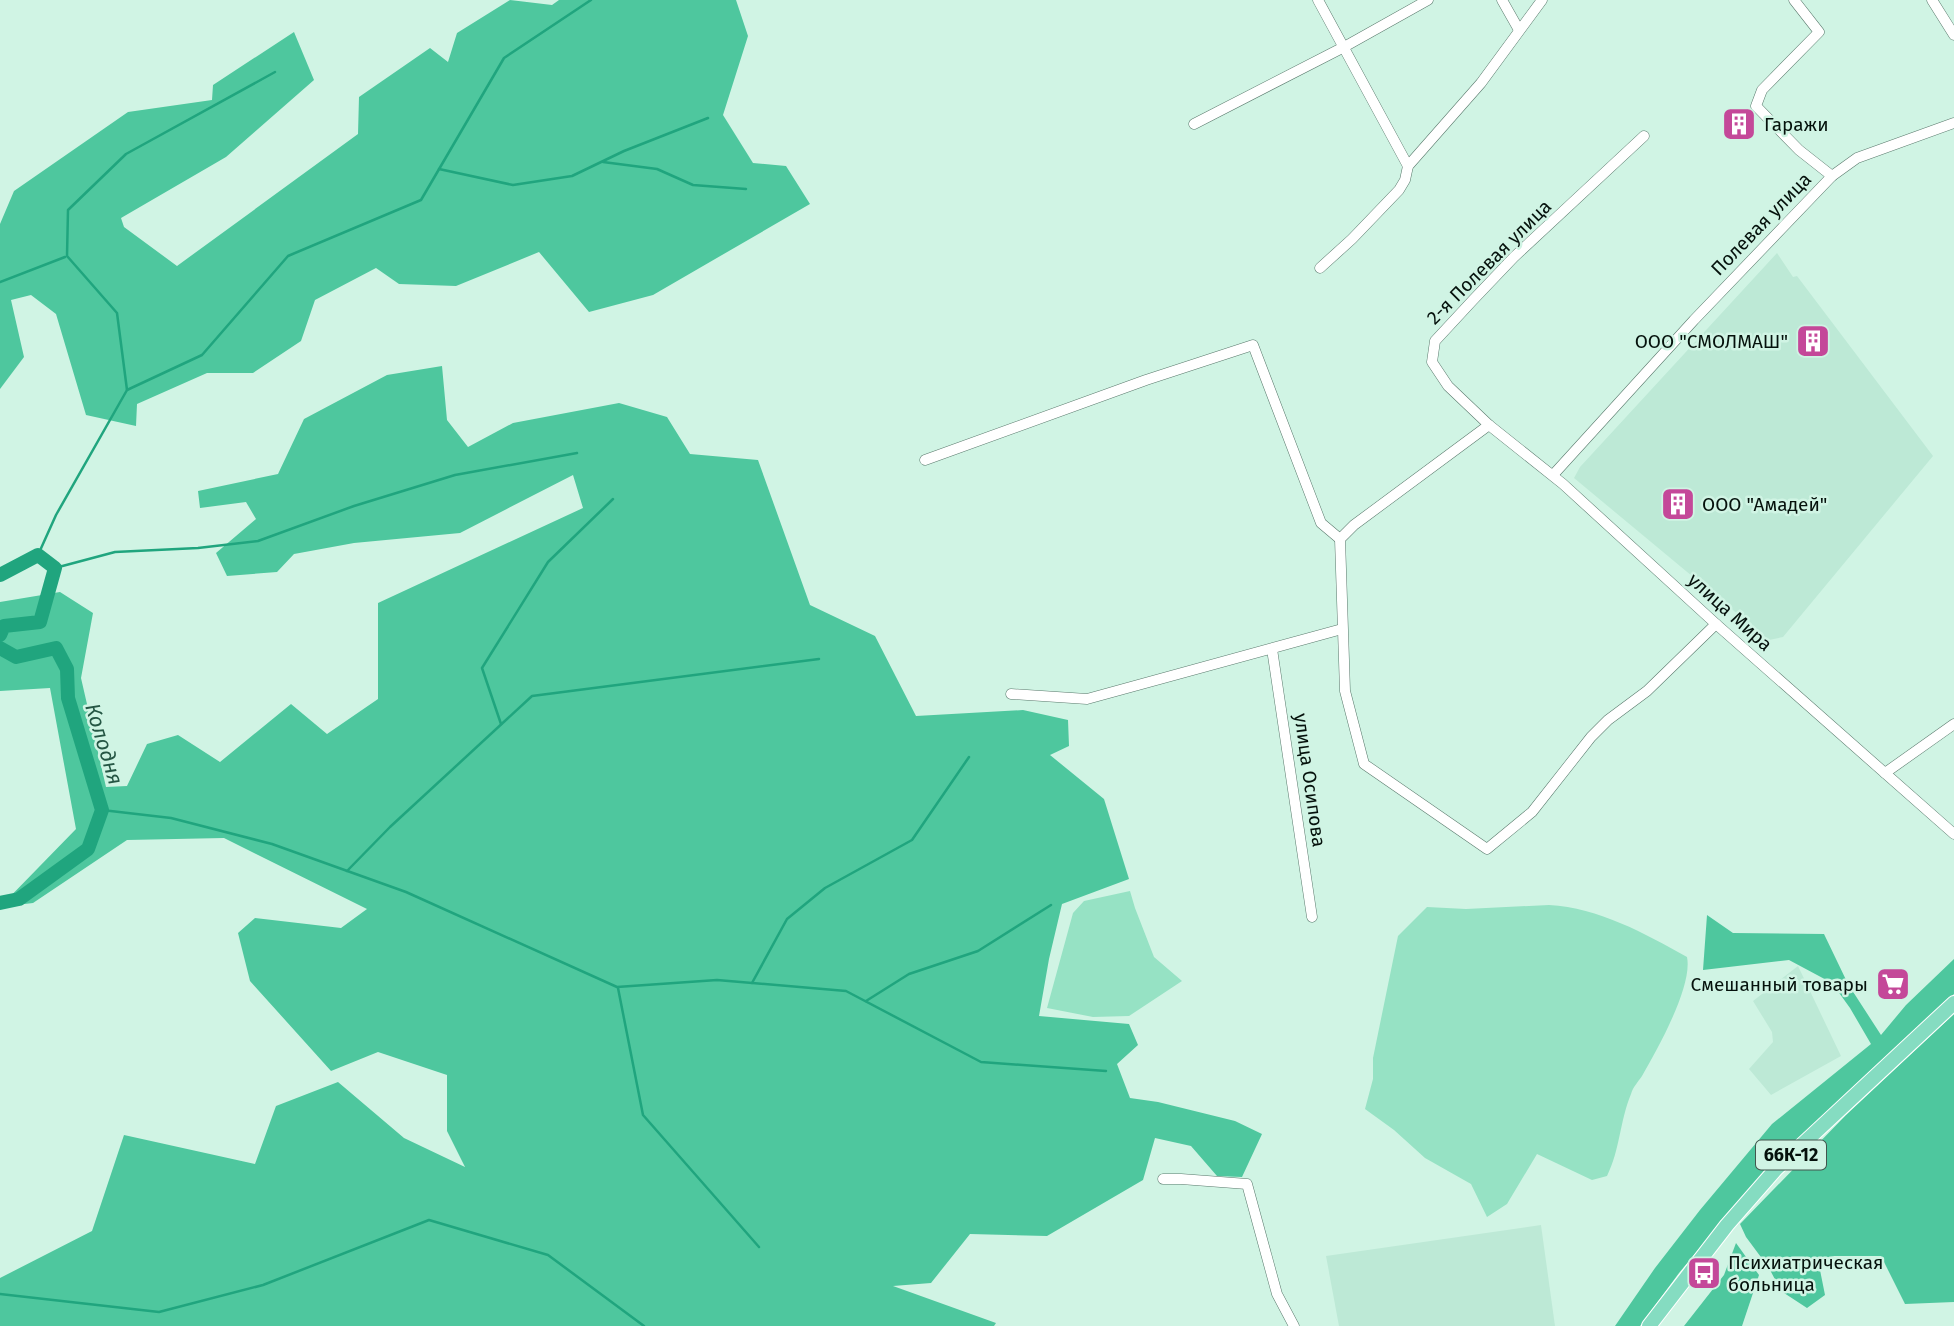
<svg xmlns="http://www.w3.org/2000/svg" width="1954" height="1326" font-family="'Fira Sans',sans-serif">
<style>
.built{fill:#bde9d6}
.green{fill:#96e2c4}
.forest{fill:#4ec79e}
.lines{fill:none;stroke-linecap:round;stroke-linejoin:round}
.stream{stroke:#20a57e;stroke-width:2.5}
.river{stroke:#20a57e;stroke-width:14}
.street-casing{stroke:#59796c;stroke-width:11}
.primary-casing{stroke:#fff;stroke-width:16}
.street{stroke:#fff;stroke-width:10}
.primary{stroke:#85dcc1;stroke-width:14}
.labels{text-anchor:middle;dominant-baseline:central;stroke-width:5;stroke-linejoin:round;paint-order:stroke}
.shield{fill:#d0f4e4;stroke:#42554d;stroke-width:2}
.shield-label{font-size:18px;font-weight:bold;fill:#05110c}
.poi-label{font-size:19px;fill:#05110c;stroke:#d0f4e4;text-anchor:start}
.street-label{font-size:19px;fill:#05110c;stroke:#d0f4e4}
.water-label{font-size:21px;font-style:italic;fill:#255644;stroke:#d0f4e4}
</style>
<rect width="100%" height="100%" fill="#d0f4e4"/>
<g class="built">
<path d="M1777 253 1793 277 1797 276 1933 456 1783 637 1769 640 1574 478 1580 467Z"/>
<path d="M1798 966 1841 1056 1771 1095 1749 1069 1773 1042 1772 1032 1753 1001Z"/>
<path d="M1541 1225 1555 1326H1339L1326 1256Z"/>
</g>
<g class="green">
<path d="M1130 891 1135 908 1154 957 1182 981 1129 1016 1093 1017 1047 1008 1073 913 1084 901Z"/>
<path d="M1549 905C1599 908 1644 933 1687 957 1693 986 1657 1050 1642 1076 1638 1082 1633 1087 1631 1094 1620 1120 1620 1150 1607 1176L1592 1180 1537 1154 1507 1204 1487 1217 1471 1184 1425 1158 1394 1130 1365 1109 1373 1079V1058L1398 936 1427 907 1466 909Z"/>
</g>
<g class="forest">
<path d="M510 0 552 5 559 0H736L748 36 723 115 753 163 786 166 810 204 653 295 589 312 539 252 456 286 399 284 376 268 315 300 301 341 253 373H207L137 404 136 426 86 415 56 314 31 295 11 300 24 357 0 389V224L14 191 128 112 212 100 213 85 294 32 314 80 226 157 121 218 124 227 177 266 358 134 359 97 430 48 448 62 457 33Z"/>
<path d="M442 366 447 420 468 447 513 423 619 403 667 417 690 454 758 460 810 605 875 636 916 716 1023 710 1068 720 1069 746 1050 755 1104 799 1129 879 1062 904 1049 959 1039 1016 1129 1024 1138 1045 1117 1064 1130 1098 1158 1102 1235 1121 1262 1134 1242 1177 1217 1176 1191 1146 1155 1138 1143 1180 1047 1236 970 1234 931 1283 893 1286 996 1323 994 1326H0V1278L92 1231 124 1135 255 1164 276 1106 338 1082 404 1138 465 1167 447 1131V1075L378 1052 331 1071 250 981 238 933 255 918 341 928 367 909 224 838 127 840 33 903 0 907 76 829 50 688 0 691V602L60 592 93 613 81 678 106 787 127 786 147 744 178 735 220 762 291 704 327 734 378 699V603L583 508 573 475 460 533 354 543 294 554 277 572 227 576 216 553 256 519 246 502 200 508 198 491 278 474 304 419 387 375Z"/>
<path d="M1707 915 1733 933 1824 934 1848 984 1881 1035 1906 1005 1954 959V994L1791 1145 1728 1214 1679 1273 1640 1326H1615L1655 1268 1700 1210 1772 1124 1871 1044 1850 1008 1832 983 1789 960 1703 970Z"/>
<path d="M1954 1014V1302L1905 1304 1881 1256H1834L1821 1260 1820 1270 1825 1295 1807 1308 1781 1291 1769 1268 1746 1237 1740 1224 1846 1115Z"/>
<path d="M1736 1243 1759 1275 1742 1326H1684L1724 1275Z"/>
</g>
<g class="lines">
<g class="stream">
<path d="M603 162 657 169 693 185 746 189"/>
<path d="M439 169 513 185 572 176 624 151 708 118"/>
<path d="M0 282 65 257"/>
<path d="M127 390 117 313 67 256 68 210 126 154 275 72"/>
<path d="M38 555 56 515 127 390 202 355 288 256 421 200 504 58 591 0"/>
<path d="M55 568 115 552 198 548 258 541 354 506 455 475 577 453"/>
<path d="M501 724 482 668 548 562 613 499"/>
<path d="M102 810 171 818 272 844 406 892 617 987 717 980 846 991 981 1062 1106 1071"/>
<path d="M347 871 390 827 532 696 819 659"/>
<path d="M752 983 787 919 825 888 912 840 969 757"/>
<path d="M618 988 643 1115 759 1247"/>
<path d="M866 1001 909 974 978 951 1051 905"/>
<path d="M0 1294 159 1312 263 1285 429 1220 548 1255 644 1326"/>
</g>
<g class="river">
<path d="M0 575 38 555 55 568 40 622 4 626 0 635"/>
<path d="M0 648 16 657 56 648 67 669 68 698 102 810 88 849 19 899 0 903"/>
</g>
<g class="street-casing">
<g id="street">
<path d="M1318 0 1408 166"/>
<path d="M1502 0 1519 30"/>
<path d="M1794 0 1819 32 1762 90 1756 106 1799 150 1832 176"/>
<path d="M1932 0 1954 35"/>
<path d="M1194 124 1344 47 1428 0"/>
<path d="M1644 136 1514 257 1473 300 1435 341 1432 362 1448 386 1489 425 1563 484 1716 624 1954 834"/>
<path d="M1320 268 1352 239 1399 190 1405 180 1408 166 1481 83 1542 0"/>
<path d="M1489 425 1354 525 1340 539 1345 691 1364 764 1487 849 1532 812 1591 737 1608 720 1647 691 1716 624"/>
<path d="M925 460 1146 380 1253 345 1321 523 1340 539"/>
<path d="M1553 475 1694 320 1832 176 1857 158 1954 123"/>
<path d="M1272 649 1312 917"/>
<path d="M1011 694 1087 699 1342 629"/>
<path d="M1885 773 1954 724"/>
<path d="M1163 1179H1181L1247 1184 1277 1294 1294 1326"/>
</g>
</g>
<g class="primary-casing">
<path id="primary" d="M1649 1326 1727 1225 1776 1169 1954 1003"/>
</g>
<use href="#street" class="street"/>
<use href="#primary" class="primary"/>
</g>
<defs>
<g id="building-square" transform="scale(1.75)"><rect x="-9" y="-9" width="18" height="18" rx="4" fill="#c44899" stroke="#d0f4e4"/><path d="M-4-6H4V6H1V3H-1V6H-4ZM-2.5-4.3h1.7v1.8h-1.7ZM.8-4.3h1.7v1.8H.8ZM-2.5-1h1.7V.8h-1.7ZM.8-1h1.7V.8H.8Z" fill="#fff"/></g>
<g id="supermarket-square" transform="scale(1.75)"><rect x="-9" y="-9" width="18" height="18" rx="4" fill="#c44899" stroke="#d0f4e4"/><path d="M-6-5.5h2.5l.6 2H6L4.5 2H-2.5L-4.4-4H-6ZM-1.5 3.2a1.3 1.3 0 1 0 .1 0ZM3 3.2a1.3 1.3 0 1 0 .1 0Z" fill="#fff"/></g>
<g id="bus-square" transform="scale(1.75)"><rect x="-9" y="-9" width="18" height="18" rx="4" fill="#c44899" stroke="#d0f4e4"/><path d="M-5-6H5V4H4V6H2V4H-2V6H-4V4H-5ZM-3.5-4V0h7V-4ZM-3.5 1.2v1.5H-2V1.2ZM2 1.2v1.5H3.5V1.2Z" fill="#fff"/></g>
</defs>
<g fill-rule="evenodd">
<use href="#building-square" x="1739" y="124"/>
<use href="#building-square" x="1813" y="341"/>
<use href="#building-square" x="1678" y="504"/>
<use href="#supermarket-square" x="1893" y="984"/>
<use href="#bus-square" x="1704" y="1273"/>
</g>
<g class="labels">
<rect class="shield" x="1756" y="1140.5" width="70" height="29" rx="5"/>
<g class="shield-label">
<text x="1791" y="1155">66К-12</text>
</g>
<g class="poi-label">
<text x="1764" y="124">Гаражи</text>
<text x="1788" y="341" text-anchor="end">ООО "СМОЛМАШ"</text>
<text x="1702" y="504">ООО "Амадей"</text>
<text x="1868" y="984" text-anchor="end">Смешанный товары</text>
<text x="1728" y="1262">Психиатрическая<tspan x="1728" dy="22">больница</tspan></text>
</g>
<g class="street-label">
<text transform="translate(1761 224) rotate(-46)">Полевая улица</text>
<text transform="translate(1489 262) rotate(-45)">2-я Полевая улица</text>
<text transform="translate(1730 612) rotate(42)">улица Мира</text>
<text transform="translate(1310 780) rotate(82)">улица Осипова</text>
</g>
<g class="water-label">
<text transform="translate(104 744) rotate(73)">Колодня</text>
</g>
</g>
</svg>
